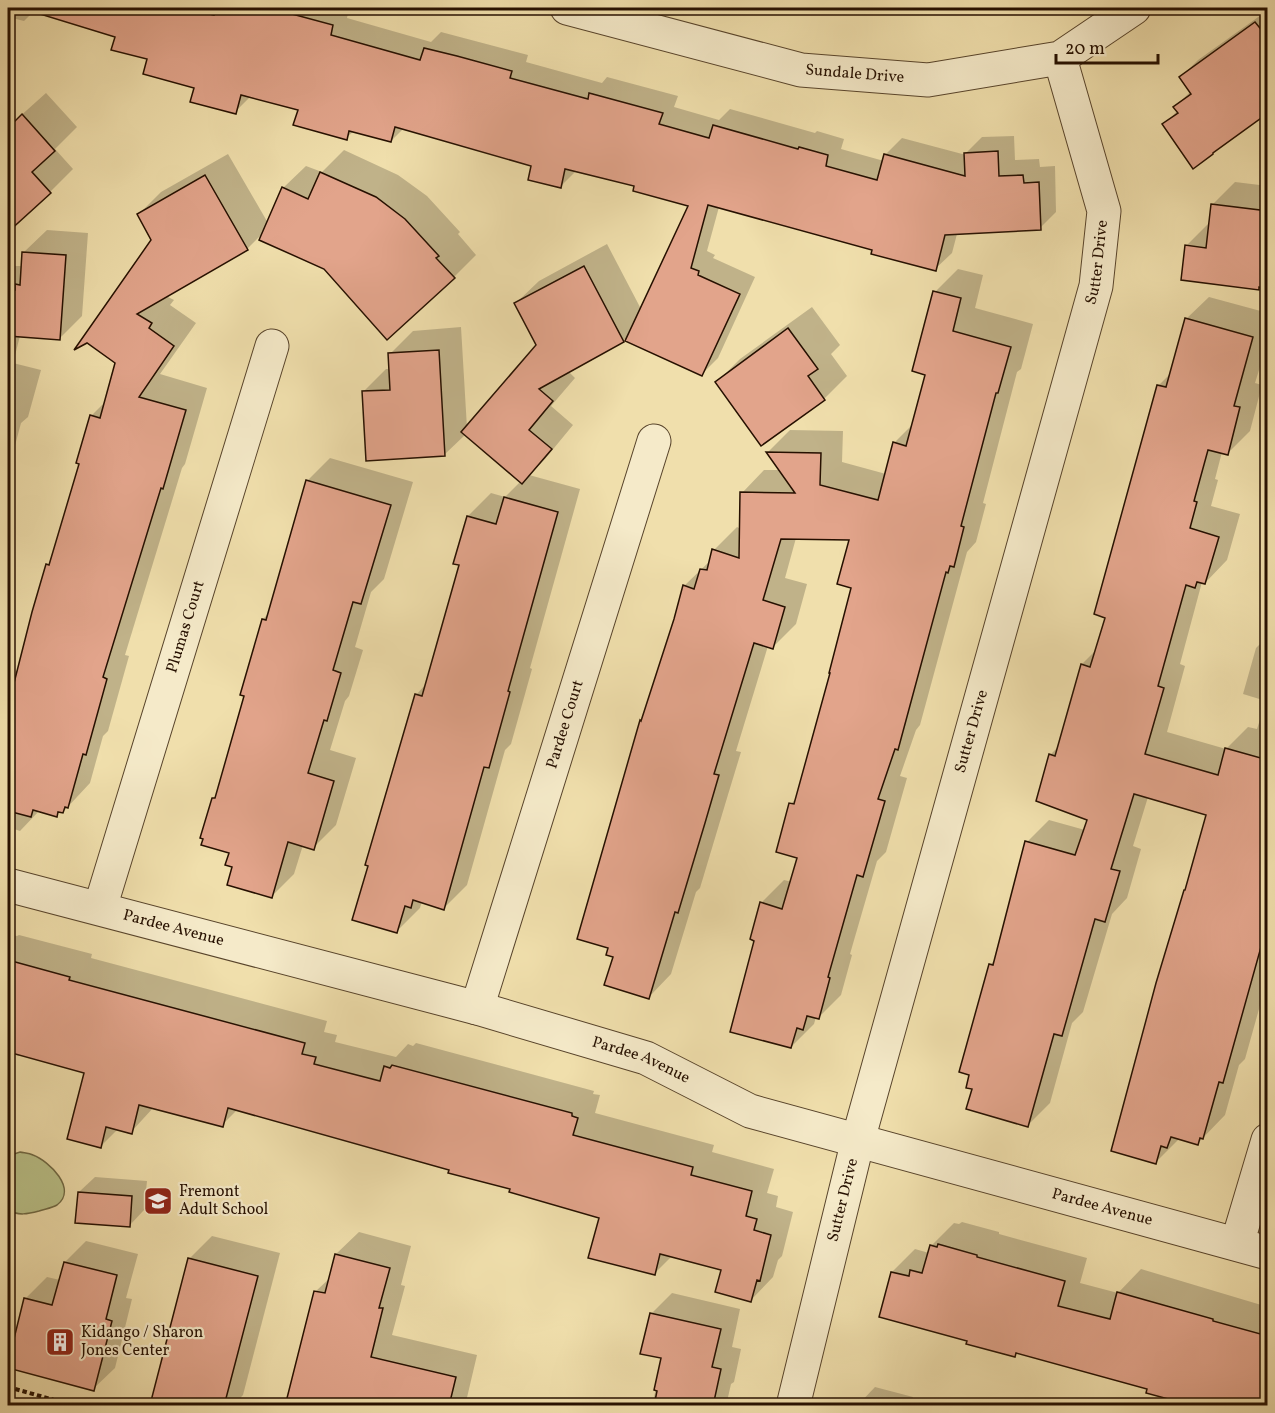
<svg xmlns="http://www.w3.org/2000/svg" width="1275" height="1413" font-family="Vollkorn,serif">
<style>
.green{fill:#bac289;stroke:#706944;stroke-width:1.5}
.shadow{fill:#0003}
.building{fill:#e2a48b;stroke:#261000;stroke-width:1.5}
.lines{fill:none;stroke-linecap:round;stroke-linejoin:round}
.minor-casing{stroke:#58442b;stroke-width:35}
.path{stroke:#261000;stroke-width:4;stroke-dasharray:4.5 3;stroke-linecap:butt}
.minor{stroke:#f5eac9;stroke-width:33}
.labels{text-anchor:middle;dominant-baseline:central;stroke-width:4.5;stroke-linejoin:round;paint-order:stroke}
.street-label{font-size:16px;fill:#261000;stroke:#f5eac9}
.poi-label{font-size:16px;fill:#261000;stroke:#f5eac9;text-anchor:start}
</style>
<rect width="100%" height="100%" fill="#f0dfac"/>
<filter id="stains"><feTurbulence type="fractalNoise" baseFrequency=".00333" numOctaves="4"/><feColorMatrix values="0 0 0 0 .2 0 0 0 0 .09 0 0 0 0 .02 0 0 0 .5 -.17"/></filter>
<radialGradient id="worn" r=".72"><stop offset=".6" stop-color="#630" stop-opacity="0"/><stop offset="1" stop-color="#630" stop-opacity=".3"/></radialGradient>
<path class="green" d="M20 1152C24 1153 29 1153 33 1155 49 1161 78 1189 57 1205 52 1208 45 1209 39 1211 28 1214 18 1216 8 1210V1156Z"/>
<g class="shadow">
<path d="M8 8H345L349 9 347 18 431 42 441 32 528 55 526 62 602 83 607 77 678 96 674 107 719 120 730 109 815 133 817 131 844 139 841 149 884 161 885 155 902 138 966 155 965 154 982 137 1014 136 1015 160 1039 159 1040 167 1055 166 1056 212 1040 228 957 234 952 253 935 269 874 249 719 207 707 251 715 255 713 258 755 277 718 358 702 374 625 339 568 371 575 378 551 406 573 425 545 459 529 475 580 489 530 668 532 669 511 744 505 750 467 885 444 908 422 901 420 908 397 931 416 695 426 684 461 564 468 516 491 493 505 497 521 481 466 434 444 455 363 392 386 369H391L390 354 413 331 461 327 467 428 538 345 516 303 539 281 607 244 641 309 690 205 636 185 576 171 560 187 533 165 404 128 391 141 354 131 346 138 299 109 251 96 235 112 148 58 117 36 34 11 24 21 8 17Z"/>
<path d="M1268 10V111L1164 125 1178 110 1175 107 1191 91 1181 77 1198 60Z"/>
<path d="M46 93 77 127 55 149 73 169 50 192 11 227 8 223V127Z"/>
<path d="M344 150 398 175 427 196 460 232 458 234 476 255 454 277 325 268 263 233 247 249 166 296 174 300 170 305 196 323 160 374 207 388 185 464 182 468 125 655 129 656 108 731 103 736 90 783 63 812 60 811 56 815 40 810 20 831 8 827V701L13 683 16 680 48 565 51 561 81 463 91 416 106 401 153 240 139 214 161 192 228 154 268 223 283 188 306 166 322 172Z"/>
<path d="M1235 182 1268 186V287L1261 286 1258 289 1187 245 1210 222 1212 205Z"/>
<path d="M47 230 88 233 82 316 59 339 20 336 13 363 41 370 28 417 21 423 9 468 15 470 8 498V266H23L24 252Z"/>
<path d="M958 269 983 275 975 308 1033 324 1021 369 1017 372 983 503 986 504 976 542 967 552 920 725 916 730 900 776 907 778 886 852 877 861 850 954 852 955 841 995 818 1018 816 1017 814 1024 791 1047 756 940 761 903 784 880 792 882 799 857 791 804 797 797 853 587 850 539 796 538 785 578 807 584 796 624 773 647 768 646 736 751 741 752 727 798 700 888 696 892 671 974 649 997 615 956 675 619 684 586 711 560 714 550 737 527 741 529 742 493 764 470H781L768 452 790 430 843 431 842 462 886 474 894 443 913 424 927 374 935 292Z"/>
<path d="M1209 297 1268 313V341L1255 383 1262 385 1250 431 1228 453 1222 452 1215 479 1218 480 1211 506 1240 514 1227 560 1205 583 1202 582 1180 664 1185 666 1167 732 1226 749 1248 727 1257 729 1266 701 1243 694 1256 648 1268 636V977L1245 1059 1239 1065 1225 1115 1198 1143 1179 1137 1178 1140 1156 1162 1208 814 1148 797 1133 846 1141 849 1127 898 1112 914 1083 1012 1072 1023 1050 1103 1027 1126 973 1088 971 1074 990 965 996 959 1027 842 1049 820 1085 830 1088 819 1050 755 1059 746 1082 664 1097 649 1107 617 1158 386 1172 372 1186 319Z"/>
<path d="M812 307 840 345 831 354 847 376 824 399 717 382 740 359Z"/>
<path d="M330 458 413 482 384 579 371 592 355 647 363 650 349 696 345 701 330 750 356 758 336 825 313 848 303 845 294 874 271 897 234 866 214 798 217 795 246 695 263 619 269 613 307 481Z"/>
<path d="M8 934 17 936 19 935 92 954 91 958 327 1021 324 1032 337 1035 335 1042 396 1057 408 1044 413 1046 416 1043 594 1091 593 1094 600 1095 595 1113 714 1145 712 1152 774 1169 767 1193 778 1196 776 1207 793 1212 782 1256 778 1260 773 1277 751 1300 722 1269 672 1256 654 1274 601 1217 451 1169 238 1109 222 1125 154 1107 131 1132 118 1129 100 1147 86 1072 20 1054 19 1056 8 1053Z"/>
<path d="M95 1177 147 1181 144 1210 129 1226 79 1192Z"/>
<path d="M962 1222 999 1232V1234L1087 1258 1080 1283 1118 1293 1141 1269 1268 1307V1406L1149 1388 1017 1352 1014 1355 969 1339 892 1272 915 1249 929 1253 931 1246 954 1223 959 1224Z"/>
<path d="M359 1232 411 1246 401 1285 405 1286 392 1335 477 1355 465 1406H287L316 1291 331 1277 336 1254Z"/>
<path d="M212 1236 280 1253 243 1395 233 1406H174L189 1259Z"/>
<path d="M86 1241 138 1254 126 1298 132 1299 115 1368 93 1389 8 1367 26 1298 47 1277 60 1280 65 1262Z"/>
<path d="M672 1293 740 1309 732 1347 741 1349 734 1382 731 1384 726 1406H652L663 1357 651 1314Z"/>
<path d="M875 1387 913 1397 910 1406H857Z"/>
</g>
<g class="building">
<path d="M41 8H184L214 15 216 8H276L293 12 292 14 333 25 331 35 420 60 424 48 457 56 512 71 510 78 588 99 589 93 663 113 659 124 709 138 713 125 798 149 799 147 828 155 826 166 877 180 884 154 965 176 964 153 998 151 999 176 1023 175 1024 183 1039 182 1041 230 945 235 936 271 871 254 872 250 708 205 691 268 699 271 698 275 740 294 702 376 625 341 688 206 633 191 634 186 565 169 561 188 528 180 531 166 395 127 391 142 349 131 347 140 293 125 298 110 241 95 236 114 190 102 194 88 143 74 147 59 111 50 115 37 40 14Z"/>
<path d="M1255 22 1268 38V113L1213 153V154L1193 169 1162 124 1178 113 1173 107 1191 94 1179 77Z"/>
<path d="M22 114 55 151 32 172 51 193 8 232V128Z"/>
<path d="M320 172 376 197 405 219 439 256 436 258 455 278 387 340 324 269 259 240 282 187 308 199Z"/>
<path d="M205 175 248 250 137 314 152 323 149 328 174 346 139 397 186 410 163 489 161 488 103 677 107 679 86 755 83 754 68 808 65 807 63 813 58 812 57 817 33 810 31 817 8 811V681L14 683 32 612 46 564 49 565 79 464 76 463 90 415 100 418 115 363 87 343 74 350 151 240 137 214Z"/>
<path d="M1211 204 1268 211V288L1259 287V290L1181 280 1185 245 1206 248Z"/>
<path d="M22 252 66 255 60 340 8 336V289L15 290V284L20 285Z"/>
<path d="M584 266 624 342 539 389 553 401 529 430 552 449 522 484 461 432 536 345 514 303Z"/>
<path d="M933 291 961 298 953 331 1011 347 998 393H996L961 526 964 527 954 567 950 566 948 573 946 572 898 750 895 749 878 799 885 801 863 877 857 875 828 977 830 978 819 1019 807 1016 803 1030 797 1028 791 1048 730 1032 754 941 750 939 760 902 782 909 797 858 776 852 789 803 794 804 830 673H829L851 588 837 584 849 540 781 539 763 600 785 607 773 649 754 643 714 774 719 775 705 823 678 913 675 912 649 999 604 985 613 957 606 955 608 948 577 939 640 720 641 721 674 619 683 585 694 589 700 569 707 570 712 549 739 558 740 492 795 493 766 452 821 453 820 485 878 500 893 442 906 446 925 375 912 371Z"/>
<path d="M1185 318 1253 337 1234 406 1240 407 1228 455 1208 450 1194 501 1197 502 1190 528 1219 537 1205 584 1197 582 1195 588 1186 585 1158 686 1164 688 1145 754 1218 775 1225 748 1268 760V922L1223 1083 1219 1082 1203 1139 1200 1138 1198 1145 1171 1137 1167 1148 1161 1146 1156 1164 1111 1151 1156 983 1184 890H1185L1206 815 1134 794 1111 869 1120 871 1105 922 1095 919 1062 1036 1054 1034 1028 1127 966 1109 972 1089 966 1088 969 1075 959 1072 989 964 993 965 1025 841 1075 855 1087 820 1036 801 1049 754 1055 756 1081 664 1090 667 1105 618 1094 614 1157 385 1166 387Z"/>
<path d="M788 328 818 369 808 376 825 400 761 446 715 382Z"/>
<path d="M439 350 445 456 366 461 362 391 390 390 388 353Z"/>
<path d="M306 480 391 505 361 604 353 602 333 670 341 673 327 721 324 720 308 773 334 781 314 850 288 842 272 898 227 885 232 867 225 865 229 853 201 845 203 839 200 838 212 798H215L244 696 240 695 262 619 266 620Z"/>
<path d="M504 497 558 512 508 691 510 692 489 768 484 767 444 910 413 900 411 908 405 906 397 933 352 920 368 866 365 865 415 694 422 696 459 565 453 564 467 516 496 524Z"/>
<path d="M8 960 70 977 69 980 305 1043 302 1054 316 1057 314 1064 380 1081 384 1066 390 1068 392 1065 572 1113V1116L578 1118 573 1135 693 1167 691 1175 752 1191 746 1216 757 1219 754 1230 771 1235 760 1281 757 1280 751 1302 715 1292 721 1270 660 1254 655 1275 588 1258 599 1218 509 1192 510 1189 448 1173 449 1170 228 1108 223 1127 139 1105 132 1134 106 1127 101 1148 67 1139 84 1073 8 1052Z"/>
<path d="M78 1192 132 1196 130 1227 75 1223Z"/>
<path d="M938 1244 977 1255V1257L1065 1281 1058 1306 1110 1319 1117 1292 1213 1319V1321L1268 1336V1406H1194L1146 1393 1147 1389 1016 1353 1015 1357 966 1344 967 1341 879 1317 891 1272 909 1276 910 1270 922 1273 930 1245 937 1247Z"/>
<path d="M335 1254 390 1268 379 1308H383L371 1357 456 1377 449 1406H285L314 1291 325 1293Z"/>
<path d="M188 1258 258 1276 224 1406H169L151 1401Z"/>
<path d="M64 1262 117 1275 106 1319 112 1321 94 1391 8 1368V1363L24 1298 52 1305Z"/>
<path d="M650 1313 721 1329 712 1367 721 1369 713 1406H654L657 1391 654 1390 661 1358 640 1354Z"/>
</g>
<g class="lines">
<g class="minor-casing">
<g id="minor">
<path id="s1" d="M567 8 801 70 928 80 1060 58 1134 8"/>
<path id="s2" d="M8 885 477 1008 646 1058 750 1111 1268 1253"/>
<path id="s3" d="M100 908 272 346"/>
<path id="s4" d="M477 1008 654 441"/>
<path d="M1237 1244 1268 1140"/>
<path id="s5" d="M793 1406 858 1140 1096 286 1104 211 1060 58"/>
</g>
</g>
<path class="path" d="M8 1387 76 1406"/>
<use href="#minor" class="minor"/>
</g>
<defs>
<g id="school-square" transform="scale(1.5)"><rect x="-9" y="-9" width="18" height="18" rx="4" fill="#8f2418" stroke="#f5eac9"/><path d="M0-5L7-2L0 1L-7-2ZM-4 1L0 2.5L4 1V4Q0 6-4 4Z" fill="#fff"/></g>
<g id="building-square" transform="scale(1.5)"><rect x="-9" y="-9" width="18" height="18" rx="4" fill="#8f2418" stroke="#f5eac9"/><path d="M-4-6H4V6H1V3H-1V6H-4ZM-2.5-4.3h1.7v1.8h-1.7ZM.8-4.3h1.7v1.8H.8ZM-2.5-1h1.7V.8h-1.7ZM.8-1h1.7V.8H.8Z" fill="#fff"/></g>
</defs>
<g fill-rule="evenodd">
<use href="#school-square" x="158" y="1201"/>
<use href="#building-square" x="60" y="1342"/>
</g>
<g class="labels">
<g class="street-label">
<text stroke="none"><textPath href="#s1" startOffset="296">Sundale Drive</textPath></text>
<text stroke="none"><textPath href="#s5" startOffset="1184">Sutter Drive</textPath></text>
<text stroke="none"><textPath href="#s3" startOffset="294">Plumas Court</textPath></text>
<text stroke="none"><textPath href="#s4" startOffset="297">Pardee Court</textPath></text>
<text stroke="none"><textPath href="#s5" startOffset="698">Sutter Drive</textPath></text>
<text stroke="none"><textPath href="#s2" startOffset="171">Pardee Avenue</textPath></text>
<text stroke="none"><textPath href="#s2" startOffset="657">Pardee Avenue</textPath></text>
<text stroke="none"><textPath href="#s5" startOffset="212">Sutter Drive</textPath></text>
<text stroke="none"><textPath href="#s2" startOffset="1143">Pardee Avenue</textPath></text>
</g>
<g class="poi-label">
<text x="179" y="1192">Fremont<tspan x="179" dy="18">Adult School</tspan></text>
<text x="81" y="1333">Kidango / Sharon<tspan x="81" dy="18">Jones Center</tspan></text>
</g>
</g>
<rect width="1275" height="1413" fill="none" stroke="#f0dfac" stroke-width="30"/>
<rect x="9" y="9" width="1257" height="1395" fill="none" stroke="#261000" stroke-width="3"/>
<rect x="15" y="15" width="1245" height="1383" fill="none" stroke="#261000" stroke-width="1.5"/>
<path d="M1056 54v9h102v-9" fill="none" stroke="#261000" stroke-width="3"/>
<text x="1065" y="54" font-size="18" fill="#261000" stroke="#f5eac9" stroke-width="4.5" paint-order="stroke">20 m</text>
<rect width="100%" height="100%" filter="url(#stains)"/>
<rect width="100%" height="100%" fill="url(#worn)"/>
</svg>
